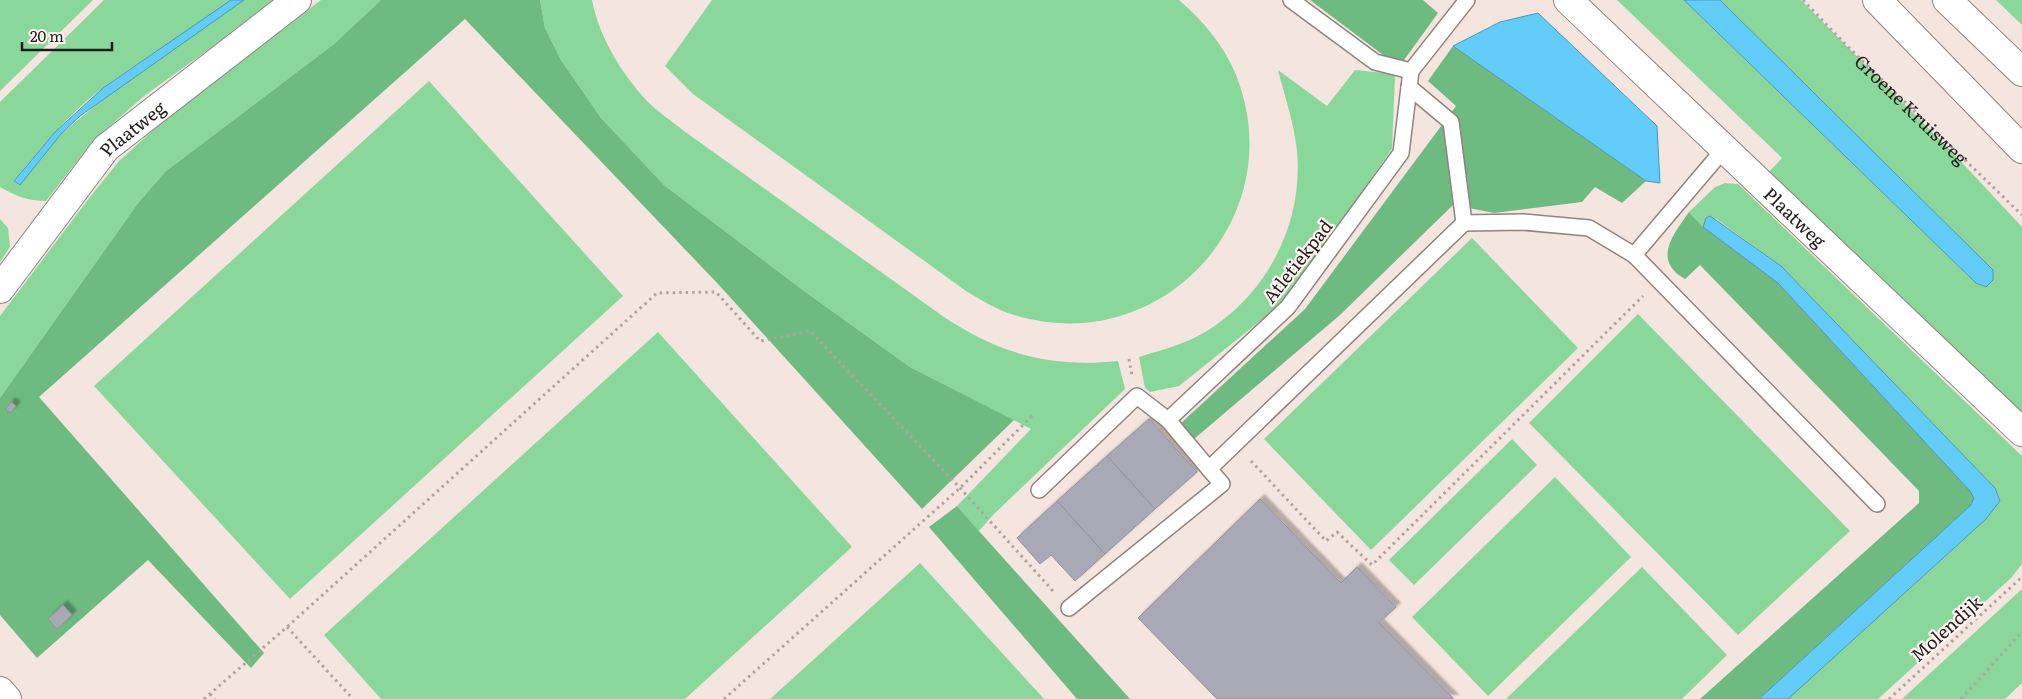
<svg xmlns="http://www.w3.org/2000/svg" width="2022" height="699" font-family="Literata,serif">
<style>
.green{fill:#8ad79c}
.forest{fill:#6dbb80}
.water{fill:#63ccf8;stroke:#5097b5}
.building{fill:#a9a9b6;stroke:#9393a0;filter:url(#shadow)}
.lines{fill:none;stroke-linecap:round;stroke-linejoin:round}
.service-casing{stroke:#91837d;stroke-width:18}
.minor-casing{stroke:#91837d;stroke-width:30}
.primary-casing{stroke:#91837d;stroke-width:30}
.path{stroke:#b1a49f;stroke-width:3;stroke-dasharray:2.5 4;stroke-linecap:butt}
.service{stroke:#fff;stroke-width:15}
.minor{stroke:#fff;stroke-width:28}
.primary{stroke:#fff;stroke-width:28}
.labels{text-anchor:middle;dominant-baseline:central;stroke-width:4.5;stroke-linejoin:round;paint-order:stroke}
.street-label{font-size:18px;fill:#221c1a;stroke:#fef4f0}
</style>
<defs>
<filter id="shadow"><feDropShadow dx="4.5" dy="-4.5" stdDeviation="1" flood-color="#0004"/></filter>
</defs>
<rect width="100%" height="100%" fill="#f5e5df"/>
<g class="green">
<path d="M0 0H93L0 91Z"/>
<path d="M104 0H231C191 33 145 57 104 87 69 113 41 147 14 181L19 185 61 134 108 95 244 0H273L212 47 144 96 92 142 46 201C28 201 16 196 0 187V102Z"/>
<path d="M321 0H381L334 44 166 171 138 203 0 398V316L90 197 119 161 161 123Z"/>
<path d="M540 0H592C599 37 622 74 647 101 658 112 672 121 684 131L944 317C1000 354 1050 368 1118 361L1125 389 994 514 979 531 957 506 1031 429 910 367 804 291 664 185 601 118 561 60 545 28Z"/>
<path d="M712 0H1179C1203 21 1224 45 1236 75 1293 218 1160 360 1014 315 997 310 981 300 966 291L693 94 665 66Z"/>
<path d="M1617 0H1684L1976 283 1986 287 1993 280 1992 270 1720 0H1801L1954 154 2022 227V414L1768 173 1782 158Z"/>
<path d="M1996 0H2022V25Z"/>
<path d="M1278 70 1327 106 1355 70 1395 74 1392 149 1285 301 1179 386 1150 392 1145 388 1139 357C1158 351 1178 346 1196 337 1263 302 1304 227 1297 151 1294 124 1285 97 1278 70Z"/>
<path d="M429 81 623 296 290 599 94 386Z"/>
<path d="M1725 183 1738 184 2022 456V564L2011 578 1878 699H1788L1986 519 2000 501 1995 488 1781 266 1716 219 1703 227 1689 212 1715 187Z"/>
<path d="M0 219 8 228 10 247 0 262Z"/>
<path d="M1472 238 1578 348 1371 550 1264 439Z"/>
<path d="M1638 314 1850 531 1738 635 1529 423Z"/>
<path d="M658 332 852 547 685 699H381L324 635Z"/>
<path d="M1512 439 1537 465 1414 585 1389 560Z"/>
<path d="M1555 477 1631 557 1488 696 1412 617Z"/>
<path d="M920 563 1044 699H770Z"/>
<path d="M1642 567 1727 655 1682 699H1506Z"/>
<path d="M2022 589V683L2005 699H1902Z"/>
</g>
<g class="forest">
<path d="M381 0H540L545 28 561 60 601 118 664 185 804 291 910 367 1014 420 922 509 719 285 465 19 39 397 264 653 251 668 148 560 37 658 0 615V398L138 203 166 171 334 44Z"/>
<path d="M1310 0H1423L1438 13 1399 67Z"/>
<path d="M1453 46 1646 181 1622 203 1595 187 1582 202 1494 213 1453 205 1340 315 1194 439 1180 424 1305 309 1456 106 1428 81Z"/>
<path d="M1689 212 1703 227 1778 283 1970 491 1974 498 1971 505 1759 699H1700L1919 503V491L1700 265 1685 279C1652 260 1673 235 1689 212Z"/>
<path d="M957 506 979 531 1130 699H1077L929 527Z"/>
</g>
<g class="water">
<path d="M231 0H244L80 116 61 134 20 185 14 181 55 132 103 88Z"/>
<path d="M1684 0H1720L1993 270V280L1986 287 1976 283Z"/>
<path d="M1538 13 1657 126 1660 183 1646 181 1453 46 1500 22Z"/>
<path d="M1710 216 1781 266 1995 488 2000 501 1986 519 1788 699H1759L1971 505 1974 498 1970 491 1778 283 1703 227 1706 218Z"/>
</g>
<g class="building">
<path d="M11 402 16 406 10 413 6 409Z"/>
<path d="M1149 419 1197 472 1155 509 1107 456Z"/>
<path d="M1107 456 1155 509 1105 554 1057 501Z"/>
<path d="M1260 499 1341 583 1357 567 1396 607 1379 623 1454 699H1217L1138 618Z"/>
<path d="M1057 501 1105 554 1075 581 1051 555 1040 564 1017 538Z"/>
<path d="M63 605 72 615 57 629 48 619Z"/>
</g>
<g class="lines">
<g class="service-casing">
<g id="service">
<path d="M1291 0 1375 62 1411 71"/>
<path d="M1724 149 1634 255 1877 504"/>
<path d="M1464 223 1523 222 1589 228 1634 255"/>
<path d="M1168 420 1209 469"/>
<path d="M1039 490 1137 396 1168 420 1288 307 1401 153 1411 71 1467 0"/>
<path d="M1069 608 1222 484 1209 469 1464 223 1451 122 1409 87"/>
</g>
</g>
<g class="minor-casing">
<g id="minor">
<path id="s2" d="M1568 0 2022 432"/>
<path id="s3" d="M0 289 106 148 297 0"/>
<path d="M0 691 7 699"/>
</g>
</g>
<g class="primary-casing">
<g id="primary">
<path d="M1877 0 2022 149"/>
<path d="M1947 0 2022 72"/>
</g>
</g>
<g class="path">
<path id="s1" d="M1803 0 1847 46 2022 215"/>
<path d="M1129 359 1132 376"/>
<path d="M1251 461 1326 541 1337 532 1372 565 1643 296"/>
<path d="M287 627 353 699"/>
<path d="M210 694 215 699"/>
<path d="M204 699 287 627 657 293 716 292 760 341 810 331 960 488 1053 591"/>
<path d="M724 699 960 488 1033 415"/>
<path d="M1889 699 2022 577"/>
<path d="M1961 699 2022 632"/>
</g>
<use href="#service" class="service"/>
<use href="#minor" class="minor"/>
<use href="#primary" class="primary"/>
</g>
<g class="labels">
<g class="street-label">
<text stroke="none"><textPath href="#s1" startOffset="154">Groene Kruisweg</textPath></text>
<text stroke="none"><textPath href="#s3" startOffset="209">Plaatweg</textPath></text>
<text stroke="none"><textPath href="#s2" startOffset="314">Plaatweg</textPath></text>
<text transform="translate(1297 261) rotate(-52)">Atletiekpad</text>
<text transform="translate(1946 628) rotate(-42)">Molendijk</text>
</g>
</g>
<path d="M22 42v8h90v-8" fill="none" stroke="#221c1a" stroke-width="2.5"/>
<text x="30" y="42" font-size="15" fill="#221c1a" stroke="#fef4f0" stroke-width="4" paint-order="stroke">20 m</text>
</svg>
